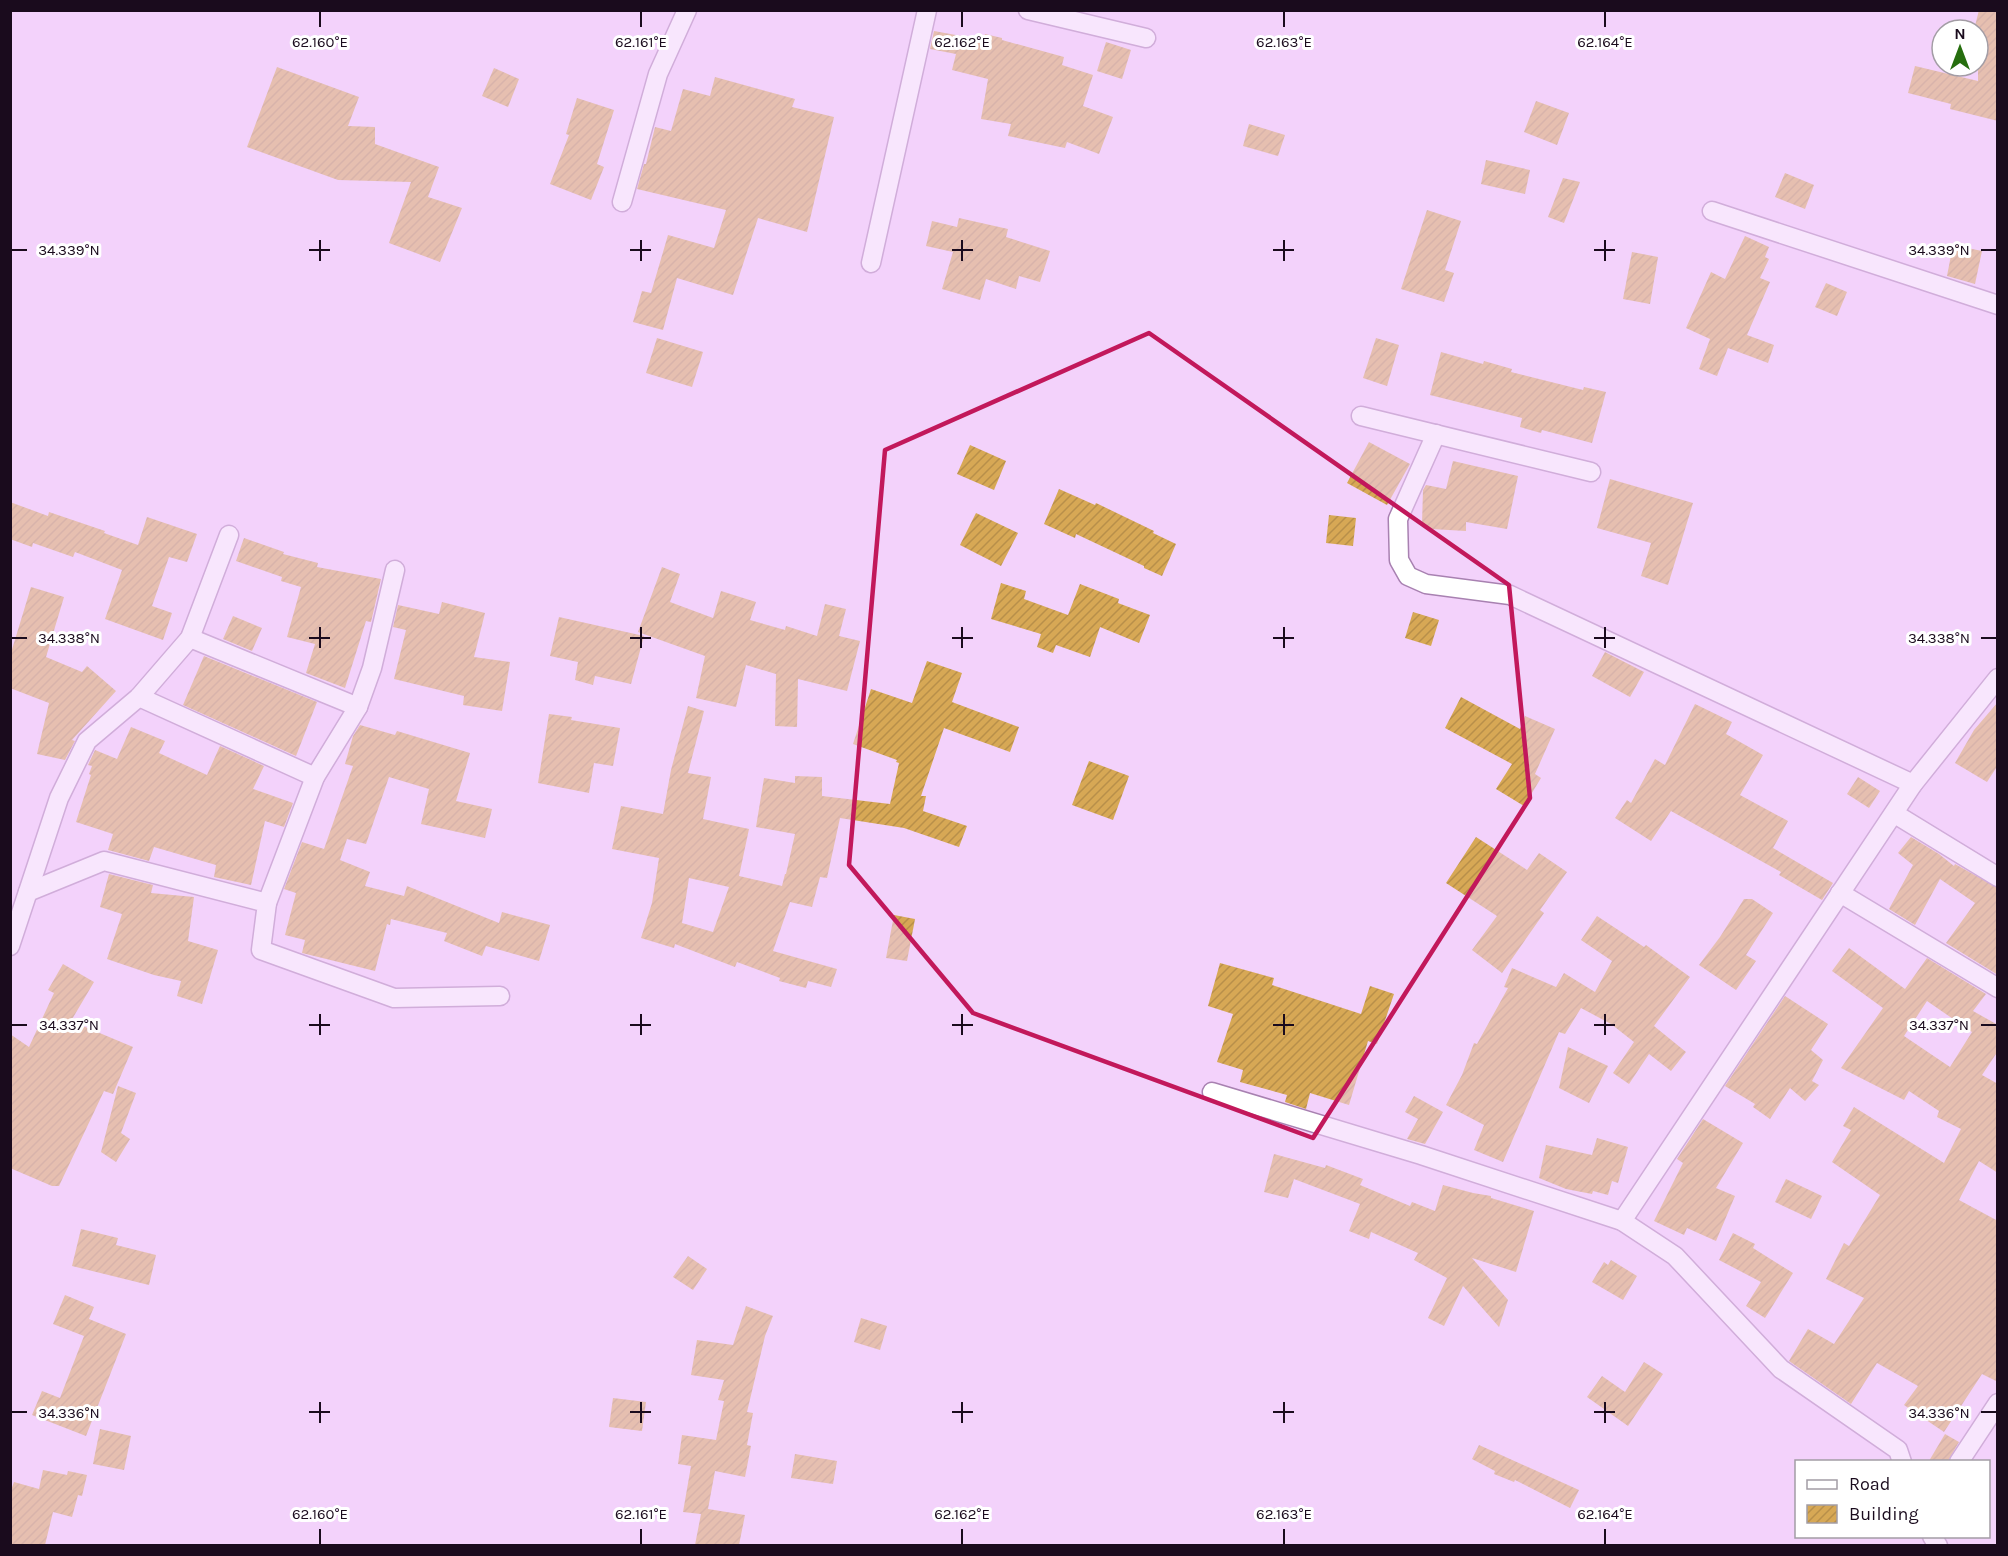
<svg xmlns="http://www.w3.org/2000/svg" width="2008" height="1556" font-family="Karla,sans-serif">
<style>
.building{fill:url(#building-hatch);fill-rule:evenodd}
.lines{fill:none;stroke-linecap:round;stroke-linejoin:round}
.minor-casing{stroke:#a881b1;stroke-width:21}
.minor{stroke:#fff;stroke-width:18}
.marked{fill:none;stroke:#c2185b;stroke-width:4.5;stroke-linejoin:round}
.ticks{fill:none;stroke:#1a0b1d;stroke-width:2}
.ticks-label{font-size:15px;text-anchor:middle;fill:#1a0b1d;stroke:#fff;stroke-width:6;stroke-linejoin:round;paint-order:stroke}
</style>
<defs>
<pattern id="building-hatch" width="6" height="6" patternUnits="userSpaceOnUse" patternTransform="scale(1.5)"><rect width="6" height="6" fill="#d7a855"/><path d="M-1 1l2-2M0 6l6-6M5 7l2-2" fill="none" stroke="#b88f4a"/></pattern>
</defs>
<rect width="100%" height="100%" fill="#f3d2fb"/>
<g class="building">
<path d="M1979 10H1998V121L1950 109 1951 104 1908 93 1915 66 1978 81V30H1974Z"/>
<path d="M934 31 983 40 985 34 1002 38V40L1064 57 1062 65 1093 75 1083 106 1113 117 1099 154 1067 142 1065 148 1008 136 1011 124 981 119 988 79 952 70 956 54 930 49Z"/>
<path d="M1106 42 1131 50 1122 79 1097 71Z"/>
<path d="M277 67 359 97 348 126 375 127V144L439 167 428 197 462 208 440 262 389 243 411 182 338 180 247 147Z"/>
<path d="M494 68 519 79 508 107 482 96Z"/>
<path d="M715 77 795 99 792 107 834 117 807 232 758 218 733 295 677 278 663 330 633 322 642 291 651 293 668 235 714 248 726 210 637 189 644 164H646L655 127 671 131 683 89 710 96Z"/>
<path d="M577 98 614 110 597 164 604 167 591 200 550 184 569 135 566 134Z"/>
<path d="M1536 101 1569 113 1557 145 1524 132Z"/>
<path d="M1249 124 1285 135 1278 156 1243 146Z"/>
<path d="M1486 160 1530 170 1525 194 1481 184Z"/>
<path d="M1785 173 1814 185 1805 209 1775 197Z"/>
<path d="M1563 178 1580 182 1564 223 1548 217Z"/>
<path d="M1427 210 1461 221 1445 270 1454 273 1444 302 1401 289Z"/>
<path d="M959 218 1008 229 1006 237 1050 251 1040 282 1019 276 1016 289 986 279 980 300 942 289 953 252 926 246 932 221 957 227Z"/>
<path d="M1745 236 1769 247 1765 257 1769 259 1760 278 1770 282 1747 335 1774 345 1768 363 1728 348 1717 376 1699 369 1710 339 1686 328 1711 272 1725 279Z"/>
<path d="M1953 245 1982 251 1975 284 1947 276Z"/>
<path d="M1632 252 1658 257 1650 304 1623 299Z"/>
<path d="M1826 283 1847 292 1837 316 1815 307Z"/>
<path d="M657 338 703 352 692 387 646 373Z"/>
<path d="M1376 338 1399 345 1387 386 1363 378Z"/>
<path d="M1441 352 1483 364 1484 361 1512 369 1511 372 1583 390 1584 387 1606 392 1592 443 1542 430 1541 433 1520 427 1522 418 1430 395Z"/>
<path d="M1369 442 1410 464 1387 505 1347 483Z"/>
<path d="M970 445 1006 461 994 490 957 474Z"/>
<path d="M1453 461 1518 476 1507 529 1466 522V531L1431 529 1422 524 1423 490 1426 485 1446 489Z"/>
<path d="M1610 479 1693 503 1668 585 1641 576 1651 543 1597 528Z"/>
<path d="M1059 489 1095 505 1096 503 1154 531 1153 533 1176 544 1162 576 1144 568V566L1076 534 1075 538 1044 524Z"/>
<path d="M10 502 48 516 49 512 105 531 104 533 138 545 147 517 197 534 187 562 169 557 152 606 172 613 163 640 105 619 122 570 75 552 73 557 33 543 32 547 10 539Z"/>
<path d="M976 513 1018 533 1001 566 960 545Z"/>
<path d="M1329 515 1356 518 1353 546 1326 543Z"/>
<path d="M244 538 284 552 283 554 318 563 317 567 381 579 371 622 366 621 345 688 306 673 315 644 287 637 301 587 281 581 282 577 236 561Z"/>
<path d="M662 567 680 574 670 602 713 618 721 591 756 602 750 620 785 630 786 626 817 636 825 604 846 609 839 636 860 641 847 691 798 679 797 727 775 726 776 674 746 665 736 707 696 698 705 656 638 632Z"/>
<path d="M1001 583 1026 591 1024 599 1068 615 1080 584 1119 599 1118 603 1150 615 1139 643 1100 627 1090 657 1056 645 1053 653 1037 647 1041 634 991 619Z"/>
<path d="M31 587 64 597 46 657 82 672 87 666 116 691 72 740 75 741 65 760 37 754 49 703 10 688V656Z"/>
<path d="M442 602 485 613 474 657 510 662 502 711 463 705 464 696 394 679 406 630 393 627 398 605 439 614Z"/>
<path d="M1413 612 1439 620 1431 646 1405 638Z"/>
<path d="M233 616 262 628 252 651 223 639Z"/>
<path d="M559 617 644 636 631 684 595 676 593 685 575 680 578 662 550 656Z"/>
<path d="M1605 652 1644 672 1630 697 1592 676Z"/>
<path d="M204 656 317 702 296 756 183 705Z"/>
<path d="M927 661 962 673 952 702 1019 727 1010 752 944 728 921 796H926L923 811 967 826 959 847 904 828 840 818 827 878 820 877 812 907 790 902 773 951 837 969 831 987 808 981 806 988 779 981 780 978 737 962 735 967 675 944 674 948 641 938 652 903 659 858 612 849 621 806 663 814 671 770 688 706 704 711 688 773 711 777 703 819 749 829 739 876 782 886 785 874H786L795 834 756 827 764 778 795 783V776L822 777V796L890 804 899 763 896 762 897 760 853 744 871 689 912 703ZM689 878 729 887 713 932 682 923Z"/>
<path d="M1461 697 1520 729 1525 716 1555 729 1535 774 1541 778 1524 806 1496 789 1512 764 1445 728Z"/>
<path d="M1998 702V765L1987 782 1955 763 1974 730Z"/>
<path d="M1695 704 1732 722 1726 734 1763 755 1740 795 1788 821 1773 848 1833 883 1822 900 1779 875 1781 872 1671 811 1651 841 1615 818 1627 800 1631 803 1655 759 1665 765Z"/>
<path d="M549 714 572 717 571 720 620 728 613 766 594 763 589 793 538 783Z"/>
<path d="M360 725 395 735 397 731 470 753 456 801 492 809 485 838 421 824 429 789 389 777 366 844 347 839 340 860 370 872 365 886 404 896 407 886 499 923 502 912 550 925 539 961 486 946 482 956 444 941 447 933 391 919 390 925 387 924 375 971 302 953 305 940 285 935 296 893 284 889 302 842 324 849 353 766 345 764 353 736Z"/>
<path d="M131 727 165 741 159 753 207 775 220 746 264 766 253 789 293 803 284 827 265 821 251 885 214 877 216 865 154 847 149 861 108 850 113 834 76 822 91 775 89 774 92 766 88 765 95 750 117 759Z"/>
<path d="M1089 761 1129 776 1113 820 1072 805Z"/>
<path d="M1858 777 1880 791 1869 808 1847 794Z"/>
<path d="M1476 837 1527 870 1539 853 1567 872 1540 910 1544 913 1502 973 1472 950 1497 916 1446 883Z"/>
<path d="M1911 837 1939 854 1954 866 1955 864 1998 888V975L1946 943 1975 903 1940 879 1915 925 1889 909 1913 865 1898 853Z"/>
<path d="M109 874 153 885 151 893 194 897 188 941 218 950 202 1004 177 996 181 981 154 975 107 959 122 914 100 907Z"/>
<path d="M1744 899H1752L1773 913 1746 955 1756 961 1736 990 1699 965 1720 937Z"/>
<path d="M894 915 915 919 907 961 886 958Z"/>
<path d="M1597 916 1644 947 1646 945 1690 977 1654 1026 1686 1052 1671 1071 1649 1054 1629 1084 1613 1073 1634 1042 1611 1024 1581 1008 1565 1034 1559 1032 1503 1162 1474 1150 1484 1125 1446 1105 1462 1075 1474 1043 1477 1044 1508 988 1504 987 1512 968 1556 987 1564 973 1595 992 1612 961 1581 940Z"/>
<path d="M1849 948 1905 989 1927 958 1986 994 1973 1011 1998 1025V1051L1982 1075 1998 1084V1173L1979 1161 1959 1200 1998 1221V1382L1982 1374 1944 1432 1904 1405 1918 1386 1877 1363 1851 1404 1789 1361 1808 1329 1834 1344 1864 1298 1826 1279 1844 1243 1849 1246 1880 1195 1832 1162 1851 1130 1843 1126 1854 1107 1944 1163 1961 1129 1937 1117 1939 1111 1909 1091 1904 1100 1841 1068 1883 1008 1832 971ZM1927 1001 1972 1032 1950 1067 1904 1036Z"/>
<path d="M1220 963 1274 978 1272 985 1361 1014 1370 986 1394 994 1377 1044 1368 1041 1349 1105 1310 1093 1306 1109 1285 1102 1287 1095 1240 1082 1243 1070 1217 1062 1233 1014 1208 1006Z"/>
<path d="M63 964 94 982 71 1021 133 1047 113 1094 104 1091 59 1186H52L10 1168V1034L29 1047 54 993 48 990Z"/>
<path d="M1785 996 1828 1024 1811 1050 1823 1060 1812 1081 1819 1085 1805 1101 1790 1088 1770 1119 1753 1107 1755 1104 1725 1086Z"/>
<path d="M1568 1047 1608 1066 1589 1103 1559 1088Z"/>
<path d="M118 1086 136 1093 121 1133 130 1139 116 1162 101 1152Z"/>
<path d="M1414 1096 1443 1112 1425 1144 1407 1139 1418 1119 1405 1112Z"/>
<path d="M1703 1119 1743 1143 1716 1188 1735 1196 1716 1241 1687 1228 1684 1235 1654 1221 1683 1163 1677 1159Z"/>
<path d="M1597 1138 1628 1147 1618 1183 1612 1181 1608 1195 1593 1191 1592 1194 1566 1189 1539 1178 1546 1145 1592 1155Z"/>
<path d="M1274 1154 1325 1168 1326 1165 1363 1179 1360 1185 1410 1206 1412 1202 1435 1211 1443 1185 1473 1193 1491 1196V1198L1534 1211 1516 1272 1472 1258 1508 1300 1499 1327 1463 1286 1444 1326 1428 1318 1447 1278 1414 1260 1418 1253 1371 1232 1369 1239 1349 1231 1360 1204 1294 1179 1288 1198 1264 1192Z"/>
<path d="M1786 1179 1822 1196 1811 1219 1775 1202Z"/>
<path d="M81 1229 118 1238 116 1245 156 1255 149 1285 72 1266Z"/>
<path d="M1733 1233 1755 1244 1753 1248 1793 1273 1765 1318 1746 1306 1761 1282 1719 1260Z"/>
<path d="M688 1256 707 1269 693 1290 673 1277Z"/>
<path d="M1611 1260 1637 1276 1623 1300 1592 1282 1604 1262 1608 1265Z"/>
<path d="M65 1295 94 1307 89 1319 126 1334 86 1436 32 1415 42 1391 60 1398 84 1336 53 1324Z"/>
<path d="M746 1306 773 1316 765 1336 747 1412 753 1413 747 1445 751 1446 745 1477 715 1471 708 1509 745 1515 739 1545H695L701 1514 683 1512 691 1466 678 1464 682 1435 716 1440 724 1401 718 1400 724 1380 691 1375 697 1340 733 1345Z"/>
<path d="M861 1318 887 1326 880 1350 854 1342Z"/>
<path d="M1644 1362 1663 1374 1628 1426 1587 1397 1602 1376 1625 1392Z"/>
<path d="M613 1398 646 1402 642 1431 609 1427Z"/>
<path d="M100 1429 131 1436 124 1470 93 1464Z"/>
<path d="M1945 1434 1959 1442 1948 1461H1929Z"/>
<path d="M1479 1445 1579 1490 1570 1508 1515 1480 1514 1482 1494 1474 1495 1471 1472 1459Z"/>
<path d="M795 1454 837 1461 833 1484 791 1478Z"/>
<path d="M43 1470 67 1475 68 1471 87 1475 82 1496 78 1495 72 1517 53 1512 45 1545H10V1493L14 1482 39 1489Z"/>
</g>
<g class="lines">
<g class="minor-casing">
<g id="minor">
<path d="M1028 10 1146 38"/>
<path d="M622 202 658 74 687 10"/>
<path d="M1712 211 1998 305"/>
<path d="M871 263 927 10"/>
<path d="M1361 416 1591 472"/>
<path d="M1436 434 1398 519 1399 560 1408 576 1426 584 1510 595 1913 784"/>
<path d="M190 638 358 707"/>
<path d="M139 697 315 777"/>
<path d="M1895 814 1998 877"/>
<path d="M28 892 104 861 267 903 261 950 394 998 500 996"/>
<path d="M1840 893 1998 988"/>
<path d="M267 903 315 777 358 707 372 668 395 570"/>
<path d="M10 946 59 798 87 741 139 697 190 638 229 535"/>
<path d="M1212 1092 1421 1155 1622 1221 1675 1256 1781 1369 1898 1450 1902 1462"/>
<path d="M1622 1221 1913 784 1998 678"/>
<path d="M1959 1462 1998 1403"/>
<path d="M1932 1536 1938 1546"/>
</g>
</g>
<use href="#minor" class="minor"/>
</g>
<path d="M0 0H2008V1556H0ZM1149 333 1509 585 1530 798 1313 1138 973 1013 849 865 885 450Z" fill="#f3d2fb" fill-opacity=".55" fill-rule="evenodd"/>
<path class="marked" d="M1149 333 1509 585 1530 798 1313 1138 973 1013 849 865 885 450Z"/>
<path class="ticks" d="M320 12V27M641 12V27M962 12V27M1284 12V27M1605 12V27M320 240V261M641 240V261M962 240V261M1284 240V261M1605 240V261M12 250H27M309 250H330M630 250H651M952 250H973M1273 250H1294M1594 250H1615M1981 250H1996M320 627V648M641 627V648M962 627V648M1284 627V648M1605 627V648M12 638H27M309 638H330M630 638H651M952 638H973M1273 638H1294M1594 638H1615M1981 638H1996M320 1014V1035M641 1014V1035M962 1014V1035M1284 1014V1035M1605 1014V1035M12 1025H27M309 1025H330M630 1025H651M952 1025H973M1273 1025H1294M1594 1025H1615M1981 1025H1996M320 1402V1423M641 1402V1423M962 1402V1423M1284 1402V1423M1605 1402V1423M12 1412H27M309 1412H330M630 1412H651M952 1412H973M1273 1412H1294M1594 1412H1615M1981 1412H1996M320 1529V1544M641 1529V1544M962 1529V1544M1284 1529V1544M1605 1529V1544"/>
<g class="ticks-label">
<text x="320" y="47">62.160°E</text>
<text x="641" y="47">62.161°E</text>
<text x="962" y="47">62.162°E</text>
<text x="1284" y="47">62.163°E</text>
<text x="1605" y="47">62.164°E</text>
<text x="69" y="255">34.339°N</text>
<text x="1939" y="255">34.339°N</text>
<text x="69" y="643">34.338°N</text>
<text x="1939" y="643">34.338°N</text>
<text x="69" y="1030">34.337°N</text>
<text x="1939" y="1030">34.337°N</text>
<text x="69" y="1418">34.336°N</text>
<text x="1939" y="1418">34.336°N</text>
<text x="320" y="1519">62.160°E</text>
<text x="641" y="1519">62.161°E</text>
<text x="962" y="1519">62.162°E</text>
<text x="1284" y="1519">62.163°E</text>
<text x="1605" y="1519">62.164°E</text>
</g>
<rect width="2008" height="1556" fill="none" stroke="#1a0b1d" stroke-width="24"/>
<rect x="1795" y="1460" width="195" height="78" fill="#ffffff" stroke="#a39da5" stroke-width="1.5"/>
<rect x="1807" y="1480" width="30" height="9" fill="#ffffff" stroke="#a39da5" stroke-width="1.5"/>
<text x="1849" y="1490" font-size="18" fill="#1a0b1d">Road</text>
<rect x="1807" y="1505" width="30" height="18" fill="url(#building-hatch)" stroke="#a39da5" stroke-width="1.5"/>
<text x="1849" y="1520" font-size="18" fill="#1a0b1d">Building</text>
<g transform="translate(1960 48)"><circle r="28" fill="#ffffff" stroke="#a39da5" stroke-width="1.5"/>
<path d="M0-4.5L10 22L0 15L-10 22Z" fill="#266e0e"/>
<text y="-9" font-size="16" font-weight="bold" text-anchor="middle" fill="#1a0b1d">N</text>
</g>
</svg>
